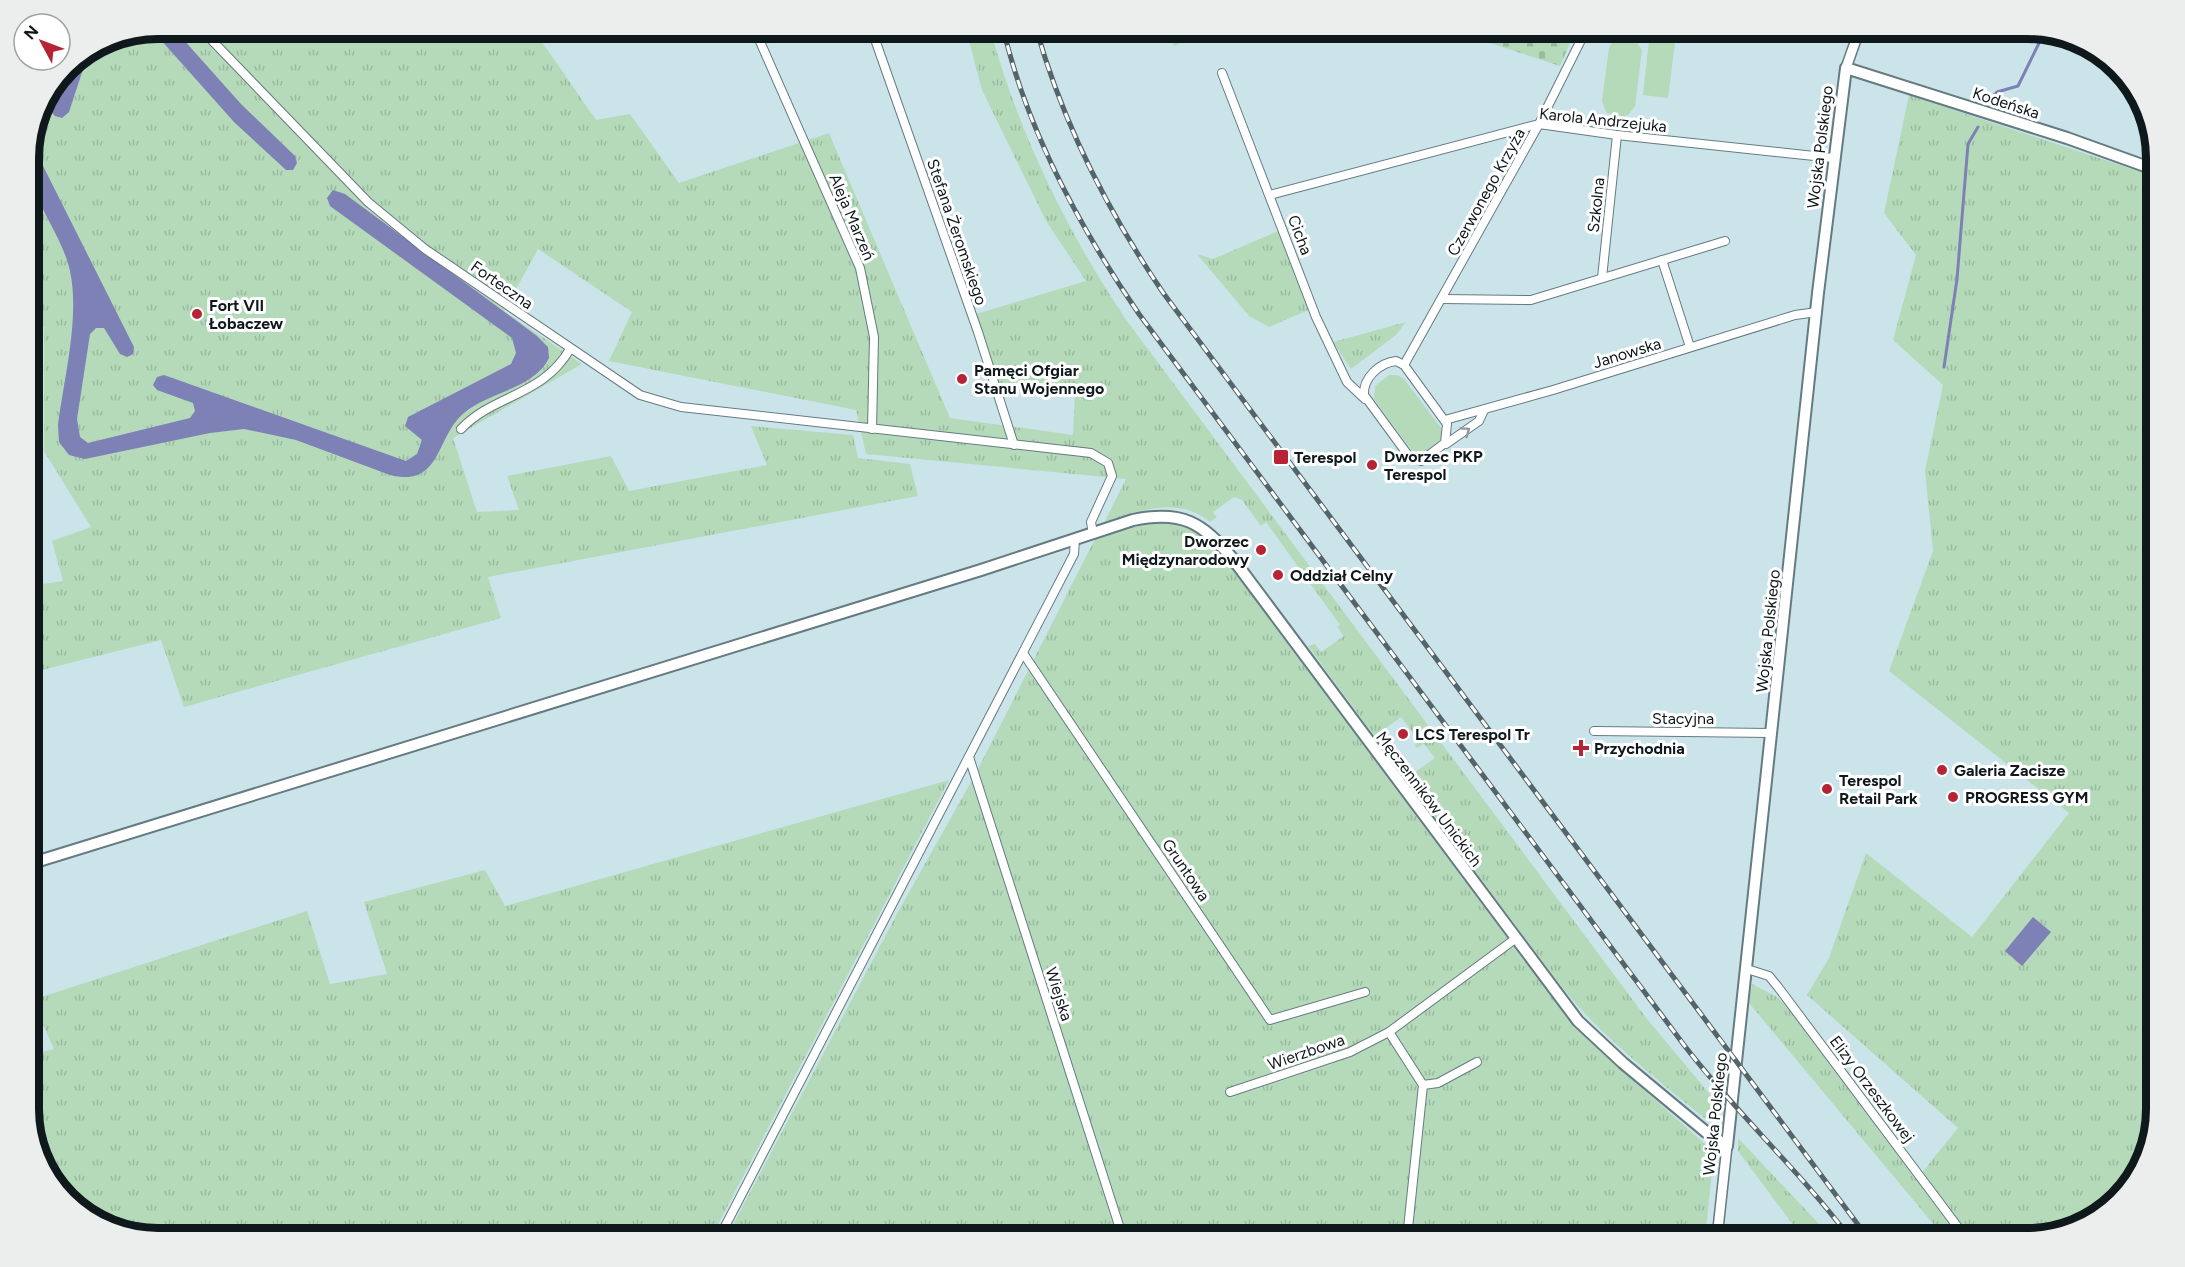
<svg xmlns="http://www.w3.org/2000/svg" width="2185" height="1267" font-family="Figtree,sans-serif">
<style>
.grass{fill:url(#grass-tufts)}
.forest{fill:url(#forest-firs)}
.cemetery{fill:url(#cemetery-stones)}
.green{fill:#b4daba}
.water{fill:#7e81b5}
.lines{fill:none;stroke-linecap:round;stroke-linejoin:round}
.stream{stroke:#7e81b5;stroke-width:3}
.minor-casing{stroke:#657b81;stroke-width:10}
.tertiary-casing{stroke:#657b81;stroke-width:12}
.secondary-casing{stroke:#657b81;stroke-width:14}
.minor{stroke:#fff;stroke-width:8}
.tertiary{stroke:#fff;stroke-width:9}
.secondary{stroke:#fff;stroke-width:10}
.rail-casing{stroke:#556468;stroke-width:5}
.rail{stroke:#fff;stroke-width:3;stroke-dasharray:9;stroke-linecap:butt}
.oneway{stroke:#939798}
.poi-dot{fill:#b52335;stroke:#fff;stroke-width:2}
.labels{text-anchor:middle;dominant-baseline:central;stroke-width:6;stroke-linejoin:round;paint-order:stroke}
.street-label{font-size:16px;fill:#0f181a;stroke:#fff}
.poi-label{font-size:16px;font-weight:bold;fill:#0f181a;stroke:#fff;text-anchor:start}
.rim{fill:none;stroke:#0f181a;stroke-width:8}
</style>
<defs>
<pattern id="grass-tufts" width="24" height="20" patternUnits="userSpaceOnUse" patternTransform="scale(1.5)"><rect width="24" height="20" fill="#b4daba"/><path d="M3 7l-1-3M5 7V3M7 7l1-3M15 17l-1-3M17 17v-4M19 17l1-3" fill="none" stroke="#9aba9f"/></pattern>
<pattern id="forest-firs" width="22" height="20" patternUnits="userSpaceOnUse" patternTransform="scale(1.5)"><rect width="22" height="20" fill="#b4daba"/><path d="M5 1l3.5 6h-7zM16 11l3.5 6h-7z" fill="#9aba9f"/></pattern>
<pattern id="cemetery-stones" width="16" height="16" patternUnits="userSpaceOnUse" patternTransform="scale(1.5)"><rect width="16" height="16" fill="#b4daba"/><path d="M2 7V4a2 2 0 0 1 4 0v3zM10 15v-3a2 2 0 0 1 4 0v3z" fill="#9aba9f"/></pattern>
</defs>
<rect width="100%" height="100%" fill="#cbe4ea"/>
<g class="grass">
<path d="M158 28 533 29 596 120 630 114 679 183 829 133 950 418 1073 435 1075 393 999 386 976 314 1086 281 1046 221 982 90 966 29H990C1019 134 1066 230 1127 321L1647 1019 1723 1110 1714 1122 1708 1121C1653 1076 1598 1035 1555 978L1402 773 1408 769 1415 772 1435 758 1424 744 1417 748 1415 745 1419 741 1401 717 1383 730 1403 757 1398 761 1401 766 1398 768 1308 646 1315 644 1321 652 1344 636 1337 627 1340 625 1266 522 1261 526 1242 500 1234 497 1213 512 1217 517 1210 522C1177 495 1139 511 1104 523L1126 479 866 454 856 410 609 361 632 312 538 249 504 311 582 364 453 438 477 512 519 510 507 476 611 456 629 491 767 465 751 426 853 435 858 458 910 464 918 496 488 577 501 618 184 707 161 640 30 673 42 713 29 715V570L37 585 63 581 52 541 91 527 44 451V327L29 329V150L38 108 67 66 109 38Z"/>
<path d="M1909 95 2156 177V1109L2139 1174 2092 1221 2027 1238H1945L1749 1003 1752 984 1777 997 1800 1016 1920 1175 1958 1128 1807 995 1829 958 1866 853 1972 937 2069 813 1889 671 1933 551 1925 471 1943 385 1893 340 1916 255 1884 213Z"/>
<path d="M1283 229 1313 308 1269 327 1249 316 1197 254 1213 259Z"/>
<path d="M1406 322 1396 335 1351 369 1333 342Z"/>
<path d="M1165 521C1186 525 1199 531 1214 545L1551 997 1600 1051 1714 1152 1705 1238H726L898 912 976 773 1095 539 1145 523Z"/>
<path d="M949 780 711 1238H158L93 1221 46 1174 29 1117V1055L54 1049 32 1000 307 911 330 984 387 974 364 902 485 870 505 906Z"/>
<path d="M1738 1138 1822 1227 1830 1238H1803L1738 1151Z"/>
</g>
<path class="forest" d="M1225 28 1205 33 1174 46 1170 29Z"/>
<path class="cemetery" d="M1447 29H1576L1560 66Z"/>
<g class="green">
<path d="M1624 35 1634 38 1642 50 1635 106 1628 115 1616 118 1606 112 1602 101 1609 48 1614 39Z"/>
<path d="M1649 40 1675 43 1668 98 1643 95Z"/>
<path d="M1389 375H1397L1404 379 1441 428 1442 438 1424 454 1412 451 1374 399 1375 386Z"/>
</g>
<g class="water">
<path d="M174 29 241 104 295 156 297 163 293 170H286L234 122 152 30Z"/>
<path d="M89 51 69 112 62 118 55 116 42 103 67 66Z"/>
<path d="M31 142 134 347 133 354 127 357 120 354 104 328H96L90 334 77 419 80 437 88 443 190 418 195 411 193 403 157 390 153 385 157 377 164 375 406 461 417 454 422 440 405 426 408 417 511 364 516 353 512 338 330 206 327 198 333 190 345 194 537 336 548 347 549 358C534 389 488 392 464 413 435 437 442 488 390 475L296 440 244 429 210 433 85 459 69 455 59 442 58 425C64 378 80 317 70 271 60 226 19 190 31 142Z"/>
<path d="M2033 917 2051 932 2022 966 2005 951Z"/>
</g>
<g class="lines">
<g class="stream">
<path d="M1991 98 1997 92 2018 86 2044 33"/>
<path d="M1944 367 1957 279 1968 144 1978 127"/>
</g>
<g class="minor-casing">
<g id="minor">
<path d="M200 28 368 202 425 249 640 395 681 407 1091 453 1108 463 1112 476 1091 522 1093 534"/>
<path d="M754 28 860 268 874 337 872 429"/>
<path d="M871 28 978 332 1014 445"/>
<path d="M1222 73 1316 317 1347 382 1365 399"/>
<path d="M1270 195 1539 124 1617 135 1833 158"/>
<path d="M1662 260 1690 347"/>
<path d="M1602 278 1617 135"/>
<path d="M1442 299 1531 300 1725 241"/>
<path d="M1396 361 1404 365 1447 424 1445 443 1421 461 1408 455 1364 395C1363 378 1379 363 1396 361Z"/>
<path d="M1404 365 1539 124 1587 28"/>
<path d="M29 415 33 348"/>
<path d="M1445 420 1553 390 1795 315 1817 312"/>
<path d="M461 429C494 394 542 397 570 349"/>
<path d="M1446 444 1479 421 1484 410"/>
<path d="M1023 653 1270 1020 1365 992"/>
<path d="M1594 731 1772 733"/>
<path d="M969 757 1123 1238"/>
<path d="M1747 969 1769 976 1778 987 1966 1238"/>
<path d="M1389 1032 1423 1085 1407 1238"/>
<path d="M1423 1085 1438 1083 1477 1062"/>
<path d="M1230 1092 1350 1052 1389 1032 1515 939"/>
<path d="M719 1238 1074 554 1075 539"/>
</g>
</g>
<g class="tertiary-casing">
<g id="tertiary">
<path d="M1846 68 1860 28"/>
<path d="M1717 1238 1727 1146"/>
</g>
</g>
<g class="secondary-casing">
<path id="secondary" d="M29 864 981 570 1133 520C1182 510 1202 522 1233 559L1578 1021 1623 1063 1706 1132 1727 1146 1818 293 1846 68 2067 138 2156 170"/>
</g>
<use href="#minor" class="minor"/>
<use href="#tertiary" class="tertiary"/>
<use href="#secondary" class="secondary"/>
<g class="rail-casing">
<g id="rail">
<path d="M1003 28C1027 131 1080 228 1139 314L1684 1045C1736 1113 1799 1170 1850 1238"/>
<path d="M1036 28C1063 124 1108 212 1164 294L1868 1238"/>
</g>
</g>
<use href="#rail" class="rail"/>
</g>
<defs><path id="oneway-chevron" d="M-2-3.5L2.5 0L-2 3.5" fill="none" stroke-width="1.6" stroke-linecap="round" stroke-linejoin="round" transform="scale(1.5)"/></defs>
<use class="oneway" href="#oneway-chevron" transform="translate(1466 431) rotate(-35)"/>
<g class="poi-dot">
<circle cx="197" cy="314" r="6"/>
<circle cx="962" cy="379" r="6"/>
<rect x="1273" y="449" width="16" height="16" rx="3"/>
<circle cx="1372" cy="465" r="6"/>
<circle cx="1261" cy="550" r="6"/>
<circle cx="1278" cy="575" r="6"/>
<circle cx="1403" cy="734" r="6"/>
<path d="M1578 739h6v6h6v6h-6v6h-6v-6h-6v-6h6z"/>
<circle cx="1942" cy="770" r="6"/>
<circle cx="1827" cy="789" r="6"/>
<circle cx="1953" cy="797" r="6"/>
</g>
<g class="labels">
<g class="street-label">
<text transform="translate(2006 103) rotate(18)">Kodeńska</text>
<text transform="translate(1603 120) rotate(6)">Karola Andrzejuka</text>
<text transform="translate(1820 147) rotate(-83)">Wojska Polskiego</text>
<text transform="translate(1486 192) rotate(-61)">Czerwonego Krzyża</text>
<text transform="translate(1596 205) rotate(-84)">Szkolna</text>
<text transform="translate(852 217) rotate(67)">Aleja Marzeń</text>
<text transform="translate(957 232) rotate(71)">Stefana Żeromskiego</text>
<text transform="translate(1300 235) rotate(69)">Cicha</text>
<text transform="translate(502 285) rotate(35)">Forteczna</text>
<text transform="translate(1627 353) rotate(-17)">Janowska</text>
<text transform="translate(1768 631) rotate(-84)">Wojska Polskiego</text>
<text x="1683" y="718">Stacyjna</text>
<text transform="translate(1429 799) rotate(53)">Męczenników Unickich</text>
<text transform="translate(1186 870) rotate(56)">Gruntowa</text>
<text transform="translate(1059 994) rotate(72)">Wiejska</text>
<text transform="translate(1306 1052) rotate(-19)">Wierzbowa</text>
<text transform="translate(1872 1089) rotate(53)">Elizy Orzeszkowej</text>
<text transform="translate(1715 1114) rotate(-84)">Wojska Polskiego</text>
</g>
<g class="poi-label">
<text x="209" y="305">Fort VII<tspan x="209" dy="18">Łobaczew</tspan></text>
<text x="974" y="370">Pamęci Ofgiar<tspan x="974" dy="18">Stanu Wojennego</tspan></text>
<text x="1384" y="456">Dworzec PKP<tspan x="1384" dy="18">Terespol</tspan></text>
<text x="1294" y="457">Terespol</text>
<text x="1249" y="541" text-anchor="end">Dworzec<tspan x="1249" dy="18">Międzynarodowy</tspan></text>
<text x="1290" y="575">Oddział Celny</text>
<text x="1415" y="734">LCS Terespol Tr</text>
<text x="1594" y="748">Przychodnia</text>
<text x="1954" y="770">Galeria Zacisze</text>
<text x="1839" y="780">Terespol<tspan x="1839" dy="18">Retail Park</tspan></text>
<text x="1965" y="797">PROGRESS GYM</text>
</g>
</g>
<path d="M0 0H2185V1267H0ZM158 39H2027A119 119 0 0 1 2146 158V1109A119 119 0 0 1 2027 1228H158A119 119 0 0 1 39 1109V158A119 119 0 0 1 158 39Z" fill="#eceded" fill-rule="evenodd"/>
<path class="rim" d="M158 39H2027A119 119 0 0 1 2146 158V1109A119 119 0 0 1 2027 1228H158A119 119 0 0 1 39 1109V158A119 119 0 0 1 158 39Z"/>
<g transform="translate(42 42) rotate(311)"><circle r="28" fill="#ffffff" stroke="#9fa3a3" stroke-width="1.5"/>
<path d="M0-4.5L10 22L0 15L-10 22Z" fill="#b52335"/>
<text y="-9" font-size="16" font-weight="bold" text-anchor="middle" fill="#0f181a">N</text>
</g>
</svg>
